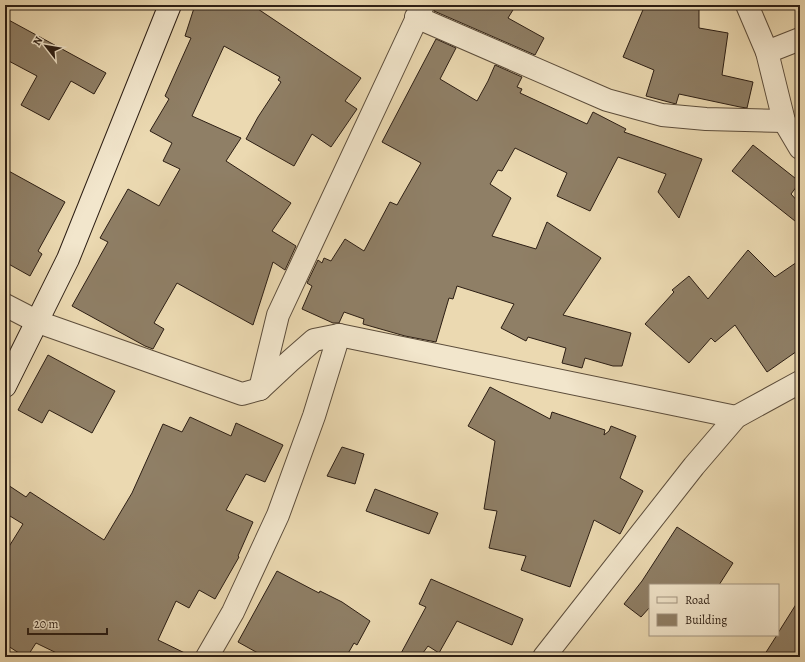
<svg xmlns="http://www.w3.org/2000/svg" width="805" height="662" font-family="Alegreya,serif">
<style>
.building{fill:#8f7f66;stroke:#2c1e14}
.lines{fill:none;stroke-linecap:round;stroke-linejoin:round}
.street-casing{stroke:#5c4d3b;stroke-width:24}
.secondary-casing{stroke:#2c1e14;stroke-width:24}
.street{stroke:#f2e6cc;stroke-width:22}
.secondary{stroke:#f2e6cc;stroke-width:22}
</style>
<rect width="100%" height="100%" fill="#ebd9b1"/>
<filter id="stains"><feTurbulence type="fractalNoise" baseFrequency=".005" numOctaves="4"/><feColorMatrix values="0 0 0 0 .2 0 0 0 0 .09 0 0 0 0 .02 0 0 0 .5 -.17"/></filter>
<radialGradient id="worn" r=".72"><stop offset=".6" stop-color="#630" stop-opacity="0"/><stop offset="1" stop-color="#630" stop-opacity=".3"/></radialGradient>
<g class="building">
<path d="M195 5H252L361 78 345 101 357 109 331 147 312 134 294 166 246 139 258 117 281 82 278 80 280 77 224 46 192 116 241 138 226 161 291 203 272 231 296 246 285 270 273 262 253 325 177 283 154 323 164 329 153 349 145 346 72 306 108 242 100 238 128 189 159 206 180 169 163 161 172 143 150 131 169 99 165 96 191 38 185 36Z"/>
<path d="M435 5H516L508 18 544 38 535 55 434 11Z"/>
<path d="M645 5H699V28L728 33 722 75 753 82 747 108 740 107 679 94 676 104 646 96 654 70 623 57Z"/>
<path d="M5 18 106 73 94 94 71 81 49 120 21 105 37 76 5 59Z"/>
<path d="M436 39 456 48 440 79 477 101 488 81 495 65 522 77 517 87 522 89 520 93 587 124 593 112 626 129 624 132 702 159 679 218 658 192 666 174 618 157 590 211 557 196 567 173 515 148 502 171 498 170 490 184 511 198 492 236 536 249 547 222 601 258 563 315 631 333 622 366H613L585 358 582 368 562 363 566 348 528 337 526 341 501 328 514 304 457 286 453 299 449 298 436 342 405 336 363 324 364 319 344 312 339 323H333L302 309 312 286 307 283 318 260 322 263 324 258 331 261 345 239 364 251 390 202 397 205 421 163 382 142Z"/>
<path d="M753 145 800 182 791 194 800 204V225L732 171Z"/>
<path d="M5 169 65 202 38 251 42 254 30 276 5 262Z"/>
<path d="M748 250 775 277 800 260V349L767 372 735 325 715 342 711 338 689 363 645 324 674 292 672 290 689 276 708 299Z"/>
<path d="M48 355 115 391 92 433 49 410 42 423 18 410Z"/>
<path d="M490 387 550 419 552 412 605 430 604 435 609 431 611 426 636 436 620 478 643 491 620 534 594 520 570 587 521 570 526 556 489 548 497 511 484 509 495 441 468 426Z"/>
<path d="M190 417 231 436 236 423 283 445 265 482 246 474 226 510 253 522 238 556 239 557 215 599 199 590 189 608 176 601 158 640 193 657H65L36 643 27 657H25L5 644V553L23 524 5 513V483L26 497 30 492 104 540 132 493 163 424 182 432Z"/>
<path d="M342 447 364 454 355 484 327 476Z"/>
<path d="M375 489 438 513 429 534 366 511Z"/>
<path d="M677 527 733 563 719 585H650V607L641 617 624 604 642 581Z"/>
<path d="M277 571 319 593 320 591 342 602 370 621 357 645 354 643 346 657H265L238 642Z"/>
<path d="M431 579 523 619 512 645 457 621 439 653 428 646 420 657H399L426 607 419 604Z"/>
<path d="M800 598V657H763L777 635H778V633Z"/>
</g>
<g class="lines">
<g class="street-casing">
<g id="street">
<path d="M747 5 767 52 784 121 800 148"/>
<path d="M416 17 607 100 662 115 706 119 784 121"/>
<path d="M767 52 800 39"/>
<path d="M5 305 38 322 242 394 260 389 290 361 314 340 339 335 736 417"/>
<path d="M260 389 278 315 423 5"/>
<path d="M207 657 233 612 278 515 314 416 339 335"/>
<path d="M544 657 694 466 736 417 800 382"/>
</g>
</g>
<g class="secondary-casing">
<path id="secondary" d="M5 386 68 259 170 5"/>
</g>
<use href="#street" class="street"/>
<use href="#secondary" class="secondary"/>
</g>
<rect width="805" height="662" fill="none" stroke="#ebd9b1" stroke-width="20"/>
<rect x="6" y="6" width="793" height="650" fill="none" stroke="#2c1e14" stroke-width="2"/>
<rect x="10" y="10" width="785" height="642" fill="none" stroke="#2c1e14"/>
<rect x="649" y="584" width="130" height="52" fill="#f2e6cc" stroke="#a39682"/>
<rect x="657" y="597" width="20" height="6" fill="#f2e6cc" stroke="#a39682"/>
<text x="685" y="604" font-size="12" fill="#2c1e14">Road</text>
<rect x="657" y="614" width="20" height="12" fill="#8f7f66" stroke="#a39682"/>
<text x="685" y="624" font-size="12" fill="#2c1e14">Building</text>
<g transform="translate(46 46) rotate(301)" stroke="#f2e6cc" stroke-width="3" paint-order="stroke">
<path d="M0-3L7 15L0 10L-7 15Z" fill="#2c1e14"/>
<text y="-6" font-size="11" font-weight="bold" text-anchor="middle" fill="#2c1e14">N</text>
</g>
<path d="M28 628v6h79v-6" fill="none" stroke="#2c1e14" stroke-width="2"/>
<text x="34" y="628" font-size="12" fill="#2c1e14" stroke="#f2e6cc" stroke-width="3" paint-order="stroke">20 m</text>
<rect width="100%" height="100%" filter="url(#stains)"/>
<rect width="100%" height="100%" fill="url(#worn)"/>
</svg>
